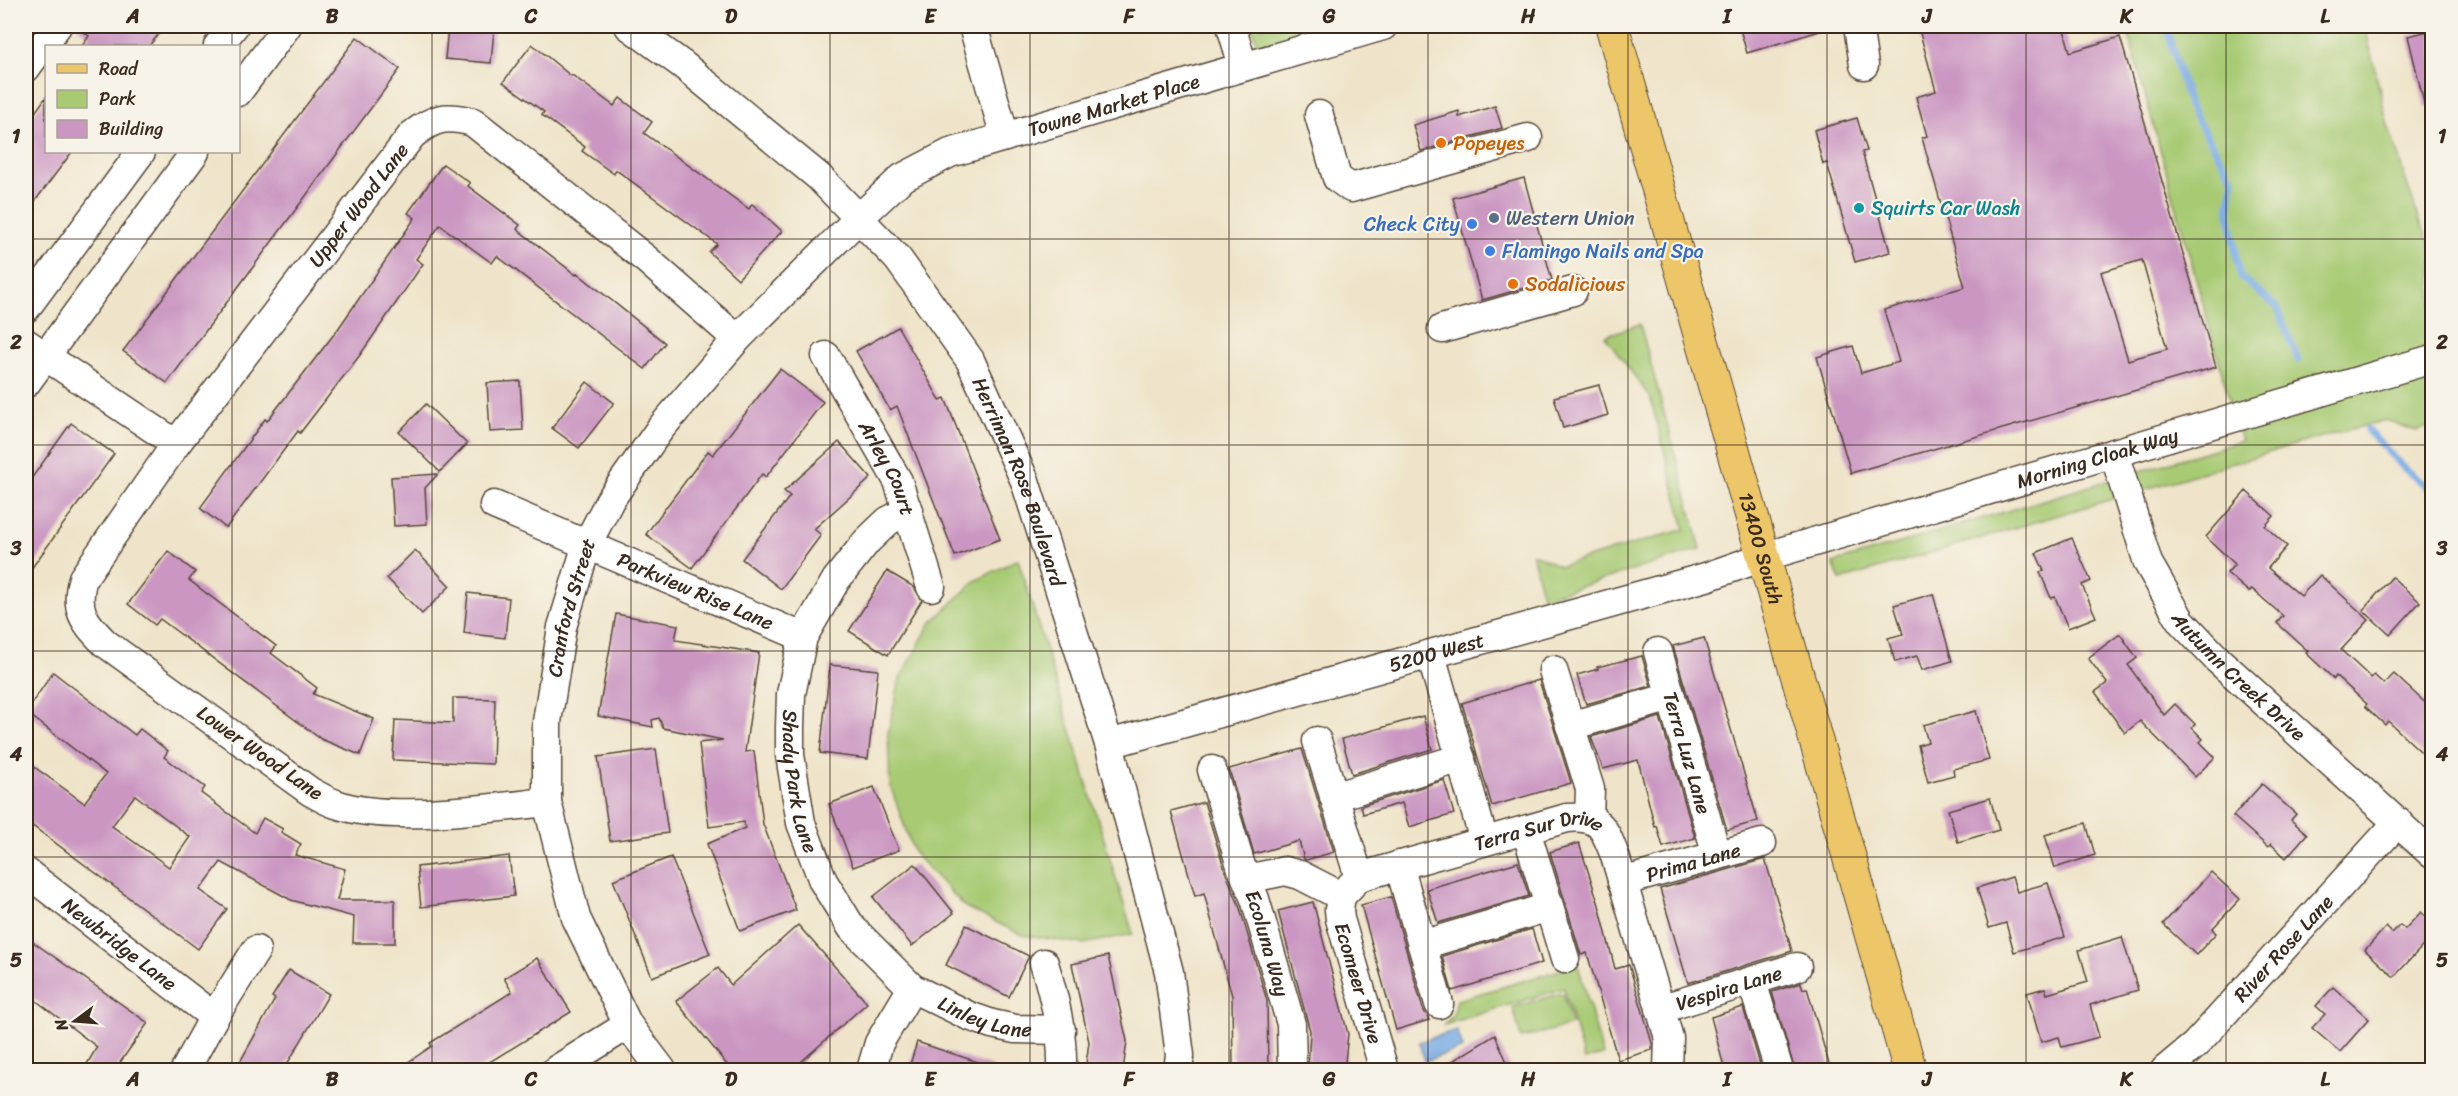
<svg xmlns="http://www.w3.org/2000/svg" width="2458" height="1096" font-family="Sriracha,sans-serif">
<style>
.green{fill:#a7ca73;stroke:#717a48;stroke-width:1.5}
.water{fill:#7aabe5;stroke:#5a6a82;stroke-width:1.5}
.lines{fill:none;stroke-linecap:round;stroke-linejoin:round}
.stream{stroke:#7aabe5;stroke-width:7}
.building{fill:#cb97c2;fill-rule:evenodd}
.minor-casing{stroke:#564638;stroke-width:31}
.major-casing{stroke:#564638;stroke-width:35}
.minor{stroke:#fff;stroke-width:28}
.major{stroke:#ecc669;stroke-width:33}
.grid{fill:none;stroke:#3b2a1e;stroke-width:1.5;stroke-opacity:0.55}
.food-dot{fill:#e8710a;stroke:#f7f3e8;stroke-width:2}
.culture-dot{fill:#0f9aa8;stroke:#f7f3e8;stroke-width:2}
.service-dot{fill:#5c6f8a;stroke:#f7f3e8;stroke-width:2}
.shop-dot{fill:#3f7fe0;stroke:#f7f3e8;stroke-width:2}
.labels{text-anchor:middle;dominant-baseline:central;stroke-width:4.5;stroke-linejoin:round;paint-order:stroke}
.street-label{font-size:20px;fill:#3b2a1e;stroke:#f7f3e8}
.food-label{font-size:20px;fill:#c56008;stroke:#f7f3e8;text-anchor:start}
.culture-label{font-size:20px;fill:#0d838f;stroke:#f7f3e8;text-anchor:start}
.service-label{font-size:20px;fill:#4e5e75;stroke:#f7f3e8;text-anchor:start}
.shop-label{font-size:20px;fill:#366cbe;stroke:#f7f3e8;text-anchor:end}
.neatline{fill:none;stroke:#3b2a1e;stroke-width:2}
.grid-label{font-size:20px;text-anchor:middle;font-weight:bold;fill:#3b2a1e}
</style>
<rect width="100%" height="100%" fill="#f7f3e8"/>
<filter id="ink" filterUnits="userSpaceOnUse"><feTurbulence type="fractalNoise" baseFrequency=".0167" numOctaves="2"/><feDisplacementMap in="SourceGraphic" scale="12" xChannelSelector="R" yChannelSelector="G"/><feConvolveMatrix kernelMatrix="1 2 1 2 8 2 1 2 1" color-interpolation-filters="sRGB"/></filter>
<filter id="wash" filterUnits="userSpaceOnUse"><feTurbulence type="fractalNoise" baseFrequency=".008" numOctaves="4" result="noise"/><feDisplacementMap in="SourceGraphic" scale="24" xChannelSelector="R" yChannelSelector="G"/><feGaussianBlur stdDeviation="1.35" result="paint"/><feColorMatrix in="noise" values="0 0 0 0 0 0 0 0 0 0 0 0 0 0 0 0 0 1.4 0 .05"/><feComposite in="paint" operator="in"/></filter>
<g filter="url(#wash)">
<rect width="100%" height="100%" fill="#efe4c9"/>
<g class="green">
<path d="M1252 26H1333L1258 47Z"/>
<path d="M2126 26H2365L2387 122 2415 208 2432 250V426L2416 431 2386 420 2328 435 1840 580 1833 563 2241 441Z"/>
<path d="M1640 324 1701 549 1543 598 1532 553 1560 566 1685 529 1650 397 1605 336Z"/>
<path d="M1018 559 1133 934 1083 944 1022 935 965 907 914 853 890 785 888 733 900 679 930 624 975 581Z"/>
<path d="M1578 965 1603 1055 1584 1060 1564 988 1444 1025 1454 1013 1457 1000Z"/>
<path d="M1563 993 1572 1025 1521 1038 1513 1007Z"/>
</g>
<path class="water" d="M1457 1030 1463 1048 1425 1061 1419 1042Z"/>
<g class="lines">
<g class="stream">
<path d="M2166 26 2189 106 2233 179 2229 213 2240 277 2277 307 2298 360"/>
<path d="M2367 430 2406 470 2432 491"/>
</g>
</g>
<g id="blocks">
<g class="building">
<path d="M76 26H165L149 46H82L89 36Z"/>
<path d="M448 26 494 29 491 63 445 59Z"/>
<path d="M1739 26H1822L1823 30 1747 53Z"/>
<path d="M1918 26H2063L2070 52 2120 37 2216 367 1851 473 1817 357 1853 346 1861 373 1899 362 1884 310 1965 287 1922 138 1927 136 1916 97 1936 91ZM2142 260 2167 349 2128 360 2101 272Z"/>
<path d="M2433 30V106L2425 107 2408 36Z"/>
<path d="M357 37 400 69 167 383 123 351Z"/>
<path d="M532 44 571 76 572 75 614 106 620 98 652 122 644 133 749 209 752 204 782 231 738 279 709 252 717 244 616 170 614 174 582 151 585 147 542 115 544 112 503 82Z"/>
<path d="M46 97V152H72L26 213V125Z"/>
<path d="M1495 106 1502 128 1421 151 1413 125 1459 111V117Z"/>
<path d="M1857 118 1867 151 1862 152 1890 252 1855 262 1827 163 1823 164 1814 130Z"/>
<path d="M443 164 470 183 468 186 520 225 517 229 576 275 577 273 665 343 645 369 497 256 492 263 440 225 416 259 423 264 360 355 300 433 298 431 226 528 200 508 265 419 267 421 338 329 415 218 408 213Z"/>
<path d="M1524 178 1552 280 1482 300 1453 198Z"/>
<path d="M898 327 940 400 945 398 1000 539 955 556 897 406 890 410 856 351Z"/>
<path d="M780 369 823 402 766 477 762 474 692 568 646 534 708 451 713 455Z"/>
<path d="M520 381 523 430 490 432 487 383Z"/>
<path d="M587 382 614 403 579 448 552 428Z"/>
<path d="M1599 385 1608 415 1563 428 1554 397Z"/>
<path d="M426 404 467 444 440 472 399 432Z"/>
<path d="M71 423 114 454 26 576V486Z"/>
<path d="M839 442 871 478 814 529 821 535 781 589 742 559 790 496 784 491Z"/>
<path d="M438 474 425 488 427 524 394 526 391 477Z"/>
<path d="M2246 491 2274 516 2265 526 2287 546 2268 568 2301 596 2320 575 2369 620 2341 650 2371 678 2374 675 2384 684 2394 674 2433 710V763L2388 721 2385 725 2365 706 2367 704 2336 676 2334 679 2306 653 2308 651 2277 623 2283 616 2252 589 2249 592 2227 573 2235 564 2206 537Z"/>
<path d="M2072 538 2091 581 2082 585 2096 617 2068 628 2055 597 2051 598 2040 572 2044 571 2036 553Z"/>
<path d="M415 550 450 586 422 614 387 578Z"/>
<path d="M168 551 195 572 189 580 276 646 271 653 317 688 313 694 374 719 360 755 321 739 160 619 155 625 128 604Z"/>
<path d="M887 571 914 587 922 600 888 655 849 631Z"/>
<path d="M2392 577 2420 602 2390 635 2363 610Z"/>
<path d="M468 593 509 598 505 638 464 633Z"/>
<path d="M1933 594 1952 661 1922 670 1917 656 1895 662 1888 638 1903 634 1894 605Z"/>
<path d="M616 614 678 625 675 640 759 653 745 752 754 751 763 824 796 910 740 931 707 844 745 828 744 822 709 827 699 743 723 740 663 728 659 718 652 720 653 727 598 716Z"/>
<path d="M2120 634 2137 658 2128 665 2164 715 2175 704 2195 724 2192 728 2203 739 2200 742 2215 757 2195 777 2140 721 2125 733 2095 692 2107 683 2088 658Z"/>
<path d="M1704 638 1758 821 1727 830 1673 646Z"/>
<path d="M1642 656 1651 686 1586 704 1577 675 1598 669 1597 667Z"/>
<path d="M830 665 878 670 868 759 820 753Z"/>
<path d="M53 672 135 735 140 729 168 751 164 757 205 787 201 793 255 833 263 818 283 829 281 832 301 844 295 855 345 869 337 900H395V943H353L354 917 291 900 221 862 200 890 227 909 198 949 26 821V761L84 803 106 774 26 712ZM135 795 190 837 169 867 112 826Z"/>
<path d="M1539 680 1571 783 1492 806 1462 703Z"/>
<path d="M453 698 495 699 493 764 393 760 395 720 453 723Z"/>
<path d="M1976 711 1989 760 1953 769 1954 775 1928 782 1918 745 1928 742 1923 725Z"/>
<path d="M1423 716 1432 749 1352 774 1342 739Z"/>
<path d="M1660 717 1695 838 1663 847 1657 826 1655 827 1638 760 1603 769 1591 737Z"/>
<path d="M656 749 668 833 610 841 598 757Z"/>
<path d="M1302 749 1334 852 1306 860 1304 859 1299 841 1254 854 1229 769Z"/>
<path d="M1444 780 1454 814 1409 827 1402 803 1363 814 1361 806Z"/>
<path d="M2262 784 2296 814 2291 820 2307 834 2286 858 2271 844 2268 847 2233 816Z"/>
<path d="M874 787 899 850 853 867 829 804Z"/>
<path d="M1990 798 1999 830 1958 842 1948 810Z"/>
<path d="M1204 802 1225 871 1239 905 1267 1001 1268 1071H1233L1232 996 1204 893 1195 896 1171 811Z"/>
<path d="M2086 823 2095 855 2055 868 2045 835Z"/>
<path d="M1579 843 1599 905 1615 969 1629 965 1652 1043V1050L1618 1060 1587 953 1581 955 1550 852Z"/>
<path d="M509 856 514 896 421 907 417 867Z"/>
<path d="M671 857 710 954 652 977 613 880Z"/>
<path d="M1765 859 1792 951 1688 983 1660 889Z"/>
<path d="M1518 862 1529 896 1438 923 1427 889Z"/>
<path d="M915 864 954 913 912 946 873 897Z"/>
<path d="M2211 872 2240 899 2212 929 2216 933 2196 955 2163 924Z"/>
<path d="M2012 877 2017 892 2048 883 2065 937 2014 952 2006 923 1989 928 1977 888Z"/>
<path d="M1391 897 1423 1009 1429 1020 1396 1030 1361 905Z"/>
<path d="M1313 902 1348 1034 1344 1071H1308L1310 1031 1278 911Z"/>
<path d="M2421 912 2433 923V935L2394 977 2365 950 2386 927 2392 933 2400 925 2405 929Z"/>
<path d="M798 925 867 1003 802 1061 810 1071H732L676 1001 718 968 731 985Z"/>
<path d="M966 925 1029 956 1009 997 946 965Z"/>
<path d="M1532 929 1542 963 1452 991 1442 956Z"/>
<path d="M26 937 148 1023 114 1071H83L97 1047 26 993Z"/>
<path d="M2122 937 2138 990 2090 1005 2099 1037 2062 1047 2059 1037 2041 1042 2027 993 2045 988 2047 994 2088 982 2079 950Z"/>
<path d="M1108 956 1127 1041 1123 1071H1085L1089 1042 1072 964Z"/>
<path d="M537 958 571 1012 475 1071H395L432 1046 430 1043 512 992 504 978Z"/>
<path d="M289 970 329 994 283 1071H235L275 999 272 997Z"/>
<path d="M1801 983 1803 989 1807 988 1831 1071H1795L1772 992Z"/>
<path d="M2333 987 2369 1019 2340 1052 2312 1028 2325 1014 2316 1006Z"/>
<path d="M1743 1007 1762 1071H1725L1711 1017Z"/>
<path d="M1495 1035 1511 1071H1436Z"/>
<path d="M917 1042 993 1067 992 1071H908Z"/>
</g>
</g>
</g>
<g filter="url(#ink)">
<use href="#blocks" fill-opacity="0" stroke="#564638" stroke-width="1.5"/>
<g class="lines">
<g class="minor-casing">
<g id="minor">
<path id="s1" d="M629 26 683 65 819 177 898 259 970 360 1025 481 1109 744 1169 972 1180 1055 1178 1070"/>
<path d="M973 26 1005 137"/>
<path d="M1231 26 1243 66"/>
<path d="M1858 26 1864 65"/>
<path d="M218 46 234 26"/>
<path d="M26 68 57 26"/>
<path d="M238 92 287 26"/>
<path d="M1319 115 1337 178 1351 188 1528 138"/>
<path d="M26 308 141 152"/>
<path d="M1442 329 1573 291"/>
<path d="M26 343 176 444"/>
<path id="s2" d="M826 356 898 481 931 587"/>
<path d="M26 383 195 152"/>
<path id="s3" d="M2114 453 2148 563 2181 621 2218 660 2432 854"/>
<path id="s4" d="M494 505 803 637"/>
<path id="s5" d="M909 510 888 521 867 541 836 580 803 637 791 694 790 728V755L801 823 823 881 852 928 912 988 969 1016 992 1024 1015 1029 1061 1030"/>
<path id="s6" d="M1658 652 1717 855"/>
<path d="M1431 655 1484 841"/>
<path d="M1553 670 1590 789 1589 818"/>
<path d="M1570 726 1671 697"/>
<path d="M1317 741 1359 877"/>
<path id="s7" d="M1109 744 1706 577 1763 557 2432 359"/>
<path id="s8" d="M1212 770 1241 866 1255 899 1291 1024 1292 1070"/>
<path d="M1334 797 1461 758"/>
<path id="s9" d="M547 802C491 808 387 823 336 804 327 801 319 796 311 792L105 643C83 621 74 609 83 578L176 444 412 135C435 117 445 115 473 122L647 260 737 339"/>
<path d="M1526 830 1565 959"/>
<path d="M1399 865 1439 1004"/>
<path id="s10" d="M26 872 214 1017"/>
<path d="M1247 879 1285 871 1300 875 1341 896"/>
<path id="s11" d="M1622 882 1762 843"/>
<path id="s12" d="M1341 896 1359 877 1567 818C1601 815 1604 828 1615 856L1669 1038 1668 1070"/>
<path id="s13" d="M1341 896 1339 910 1340 919 1384 1070"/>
<path d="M1422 945 1549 907"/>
<path d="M1044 963C1055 999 1063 1033 1062 1070"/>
<path d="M1752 982 1779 1070"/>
<path id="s14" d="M1660 1009 1797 967"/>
<path d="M185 1070 214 1017 256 950"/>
<path d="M556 1070 628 1025"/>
<path id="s15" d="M662 1070 628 1025 576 918 547 802V722L562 627 587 544 610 500 660 429 737 339 859 218 902 178 950 153 1383 26"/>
<path d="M871 1070 879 1043 912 988"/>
<path id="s16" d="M2165 1070 2195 1045 2398 822"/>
</g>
</g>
<g class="major-casing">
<g id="major">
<path id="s17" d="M1612 26 1910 1070"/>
</g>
</g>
<use href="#minor" class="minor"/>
<use href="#major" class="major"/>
</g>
</g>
<path class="grid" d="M232 26V46M432 26V1070M631 26V1070M830 26V1070M1030 26V1070M1229 26V1070M1428 26V1070M1628 26V1070M1827 26V1070M2026 26V1070M2226 26V1070M232 152V1070M26 239H2432M26 445H2432M26 651H2432M26 857H2432"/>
<g class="food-dot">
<circle cx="1441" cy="143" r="6"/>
<circle cx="1513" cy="284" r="6"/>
</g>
<circle class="culture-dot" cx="1859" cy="208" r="6"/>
<circle class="service-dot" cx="1494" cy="218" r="6"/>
<g class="shop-dot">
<circle cx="1472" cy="224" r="6"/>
<circle cx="1490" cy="251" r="6"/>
</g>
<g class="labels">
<g class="street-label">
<text stroke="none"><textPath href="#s15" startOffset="1268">Towne Market Place</textPath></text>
<text stroke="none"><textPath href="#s9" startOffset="1032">Upper Wood Lane</textPath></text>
<text stroke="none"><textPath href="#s7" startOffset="1029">Morning Cloak Way</textPath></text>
<text stroke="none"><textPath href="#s2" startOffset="128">Arley Court</textPath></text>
<text stroke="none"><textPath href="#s1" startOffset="612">Herriman Rose Boulevard</textPath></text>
<text stroke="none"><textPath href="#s17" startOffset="543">13400 South</textPath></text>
<text stroke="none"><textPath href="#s4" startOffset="219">Parkview Rise Lane</textPath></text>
<text stroke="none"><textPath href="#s15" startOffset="492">Cranford Street</textPath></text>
<text stroke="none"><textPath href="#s7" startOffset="340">5200 West</textPath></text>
<text stroke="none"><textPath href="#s3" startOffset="262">Autumn Creek Drive</textPath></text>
<text transform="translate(260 753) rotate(35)">Lower Wood Lane</text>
<text stroke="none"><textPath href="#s6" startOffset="105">Terra Luz Lane</textPath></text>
<text stroke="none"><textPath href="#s5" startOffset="315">Shady Park Lane</textPath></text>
<text stroke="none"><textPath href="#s12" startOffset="213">Terra Sur Drive</textPath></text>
<text stroke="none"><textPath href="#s11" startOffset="74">Prima Lane</textPath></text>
<text stroke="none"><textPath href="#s8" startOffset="182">Ecoluna Way</textPath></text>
<text stroke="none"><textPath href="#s10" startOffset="118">Newbridge Lane</textPath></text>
<text stroke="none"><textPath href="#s16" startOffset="170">River Rose Lane</textPath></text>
<text stroke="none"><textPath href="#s13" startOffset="90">Ecomeer Drive</textPath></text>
<text stroke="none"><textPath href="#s14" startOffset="72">Vespira Lane</textPath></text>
<text stroke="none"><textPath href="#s5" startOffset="638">Linley Lane</textPath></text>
</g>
<g class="food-label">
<text x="1453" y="143">Popeyes</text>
<text x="1525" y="284">Sodalicious</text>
</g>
<g class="culture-label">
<text x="1871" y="208">Squirts Car Wash</text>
</g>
<g class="service-label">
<text x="1506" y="218">Western Union</text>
</g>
<g class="shop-label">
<text x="1460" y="224">Check City</text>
<text x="1502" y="251" text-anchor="start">Flamingo Nails and Spa</text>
</g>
</g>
<rect width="2458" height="1096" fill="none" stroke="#f7f3e8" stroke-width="66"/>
<rect x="45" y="45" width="195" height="108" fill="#f7f3e8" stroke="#aca397" stroke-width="1.5"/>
<rect x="57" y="64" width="30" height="9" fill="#ecc669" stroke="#aca397" stroke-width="1.5"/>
<text x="99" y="75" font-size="18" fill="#3b2a1e">Road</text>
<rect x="57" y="90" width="30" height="18" fill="#a7ca73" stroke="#aca397" stroke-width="1.5"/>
<text x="99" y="105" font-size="18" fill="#3b2a1e">Park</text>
<rect x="57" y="120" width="30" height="18" fill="#cb97c2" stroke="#aca397" stroke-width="1.5"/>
<text x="99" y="135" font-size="18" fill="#3b2a1e">Building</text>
<g transform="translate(75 1021) rotate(254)" stroke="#f7f3e8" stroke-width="4.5" paint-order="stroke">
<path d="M0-4.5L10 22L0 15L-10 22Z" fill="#3b2a1e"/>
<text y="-9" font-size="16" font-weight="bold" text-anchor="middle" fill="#3b2a1e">N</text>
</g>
<rect x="33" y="33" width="2392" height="1030" class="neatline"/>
<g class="grid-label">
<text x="133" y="23">A</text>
<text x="332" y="23">B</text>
<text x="531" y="23">C</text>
<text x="731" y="23">D</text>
<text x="930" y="23">E</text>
<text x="1129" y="23">F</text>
<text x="1329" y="23">G</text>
<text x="1528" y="23">H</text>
<text x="1727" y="23">I</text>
<text x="1927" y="23">J</text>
<text x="2126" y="23">K</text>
<text x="2325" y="23">L</text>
<text x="16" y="143">1</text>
<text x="2442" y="143">1</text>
<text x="16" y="349">2</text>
<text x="2442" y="349">2</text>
<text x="16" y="555">3</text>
<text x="2442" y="555">3</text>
<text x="16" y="761">4</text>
<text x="2442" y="761">4</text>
<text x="16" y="967">5</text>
<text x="2442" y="967">5</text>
<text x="133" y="1086">A</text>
<text x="332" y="1086">B</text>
<text x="531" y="1086">C</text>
<text x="731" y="1086">D</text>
<text x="930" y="1086">E</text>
<text x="1129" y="1086">F</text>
<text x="1329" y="1086">G</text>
<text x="1528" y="1086">H</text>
<text x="1727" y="1086">I</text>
<text x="1927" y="1086">J</text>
<text x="2126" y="1086">K</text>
<text x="2325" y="1086">L</text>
</g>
</svg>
